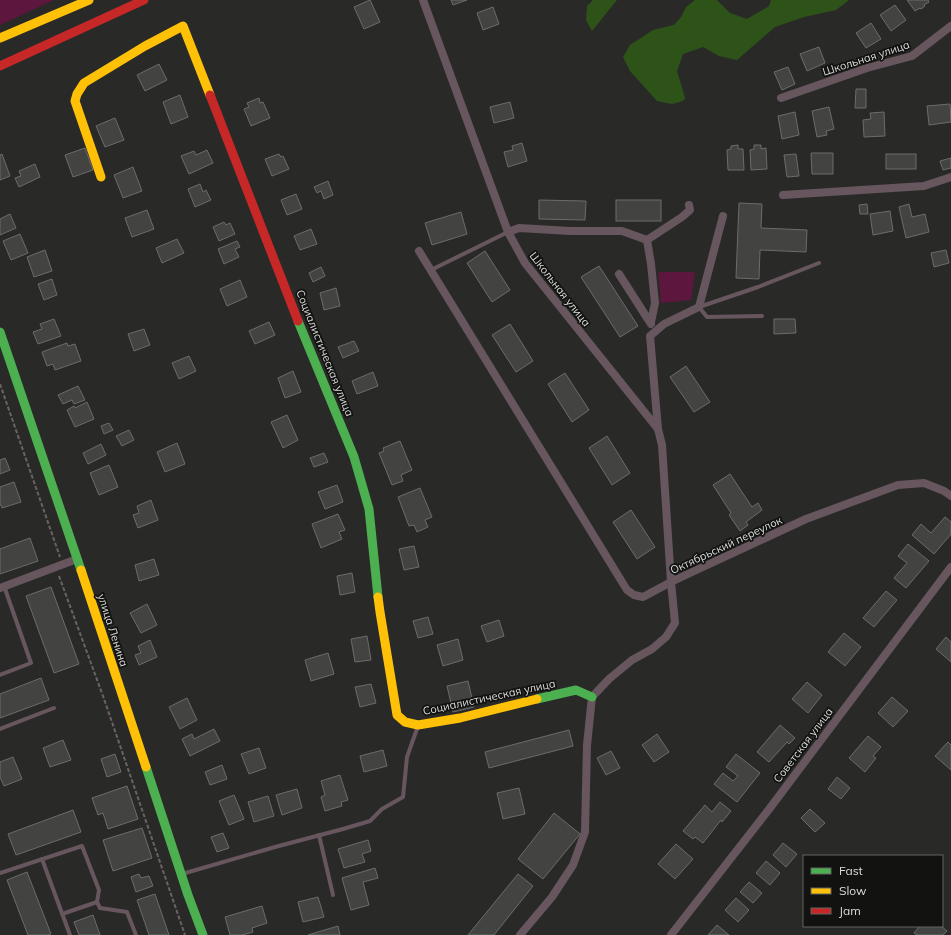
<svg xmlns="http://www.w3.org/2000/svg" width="951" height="935" font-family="Mulish,sans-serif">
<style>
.green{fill:#5d163d}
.water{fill:#2e5319}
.building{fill:#434442;stroke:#6b6c6b}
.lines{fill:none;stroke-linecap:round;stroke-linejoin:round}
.path{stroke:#6c6266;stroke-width:2;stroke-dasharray:4 2;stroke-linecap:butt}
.lane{stroke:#67565e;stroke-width:4}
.street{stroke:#67565e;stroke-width:8}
.fast{stroke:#4caf50;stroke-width:9}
.slow{stroke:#ffc107;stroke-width:9}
.jam{stroke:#c62828;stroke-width:9}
.labels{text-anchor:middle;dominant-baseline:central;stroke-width:3.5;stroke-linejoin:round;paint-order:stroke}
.street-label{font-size:11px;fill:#dcdedb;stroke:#121311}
</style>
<rect width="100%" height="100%" fill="#292a28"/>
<g class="green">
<path d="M0 0H54L0 25Z"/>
<path d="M658 272H695L691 300 661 303Z"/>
</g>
<g class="water">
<path d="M593 0H617L608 11 592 31 586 20 587 6Z"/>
<path d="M695 0H717L730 13 747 19 769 6 771 0H849L836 10 804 17 775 27 737 60 719 56 703 47 683 54 677 71 685 98 683 101 672 104 657 101 630 71 623 57 630 45 653 30 674 25 681 17 686 7Z"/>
</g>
<g class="building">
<path d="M370 0 380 22 364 29 354 7Z"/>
<path d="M451 0H467L453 5Z"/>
<path d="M907 0H928L929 2 924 5 925 6 921 9 920 8 915 11Z"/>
<path d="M895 5 906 20 891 31 880 15Z"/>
<path d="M493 7 499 24 483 30 477 13Z"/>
<path d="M871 23 881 39 866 48 856 33Z"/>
<path d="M819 47 825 63 807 71 800 54Z"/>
<path d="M159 64 167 80 145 91 137 75Z"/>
<path d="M788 67 795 84 782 90 774 72Z"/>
<path d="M856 89H866V108H855Z"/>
<path d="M180 95 188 117 171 124 163 102Z"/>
<path d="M259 98 260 103 263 102 270 118 251 126 244 109 249 107 247 103Z"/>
<path d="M510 102 514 118 494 123 490 107Z"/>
<path d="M950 104 951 122 929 125 927 106Z"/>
<path d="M829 107 834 129 826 131 827 135 817 137 812 111Z"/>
<path d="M795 112 799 135 782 139 778 116Z"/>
<path d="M884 112 885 136 864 137 863 120 871 119 870 113Z"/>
<path d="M115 118 124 140 105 147 96 126Z"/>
<path d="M522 143 527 161 508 167 504 152 513 150 512 146Z"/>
<path d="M738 145V149H743L744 170H728L727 150 731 149V146Z"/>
<path d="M754 145H761V149L766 148 767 169 751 170 750 150 754 149Z"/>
<path d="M85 148 93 170 73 177 65 155Z"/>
<path d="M207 150 213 163 189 174 181 156 194 151 196 155Z"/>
<path d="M811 153H833V174H812Z"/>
<path d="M2 154 10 176 0 180V155Z"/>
<path d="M279 154 281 157 283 156 289 169 272 176 265 159Z"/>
<path d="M796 154 799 176 787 177 784 155Z"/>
<rect x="886" y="154" width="30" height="15"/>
<path d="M951 158V168L943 170 940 161Z"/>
<path d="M35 164 40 177 19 187 15 178 21 176 19 171Z"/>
<path d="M133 167 142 191 123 198 114 175Z"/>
<path d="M328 181 333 195 324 199 321 191 317 193 314 187Z"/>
<path d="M200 184 203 192 206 190 211 200 195 207 188 189Z"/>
<path d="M296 194 302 209 287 215 281 200Z"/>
<path d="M539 200 586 201 585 220 539 219Z"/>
<rect x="616" y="200" width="45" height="21"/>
<path d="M739 203 762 204 761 228 807 230 806 252 760 250 759 279 736 278Z"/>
<path d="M867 204 868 214H860L859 205Z"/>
<path d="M909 204 912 217 925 214 929 232 906 238 899 207Z"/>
<path d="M147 210 154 229 132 237 125 218Z"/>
<path d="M890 211 893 231 873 235 870 214Z"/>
<path d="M461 212 467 234 432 245 425 223Z"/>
<path d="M10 214 16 228 0 235V219Z"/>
<path d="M224 222 226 225 230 223 235 234 219 241 213 227Z"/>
<path d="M311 229 317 244 300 250 294 236Z"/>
<path d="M20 234 28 253 11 260 3 241Z"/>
<path d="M177 239 184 253 162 263 156 248Z"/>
<path d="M237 241 240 247 235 249 239 257 224 264 218 249Z"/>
<path d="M45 250 52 271 34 277 27 257Z"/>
<path d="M946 250 949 263 934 267 931 253Z"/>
<path d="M485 251 510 290 492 302 467 263Z"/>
<path d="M599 266 638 326 620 337 581 277Z"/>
<path d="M321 267 325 276 313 282 309 273Z"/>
<path d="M52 279 57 295 44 300 38 284Z"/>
<path d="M240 280 247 297 227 306 220 289Z"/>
<path d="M336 288 340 306 324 310 320 293Z"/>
<path d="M54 319 61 336 38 344 33 332 42 329 40 324Z"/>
<path d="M774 319H795L796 333 774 334Z"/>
<path d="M269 322 275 335 255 344 249 331Z"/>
<path d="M510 324 533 361 516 372 492 335Z"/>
<path d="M144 329 150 345 134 351 128 334Z"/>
<path d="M354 341 359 351 343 358 338 347Z"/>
<path d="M67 343 68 346 75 344 81 361 55 370 53 364 47 366 42 352Z"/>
<path d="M189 356 196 371 179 379 172 363Z"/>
<path d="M686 366 710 402 694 412 670 377Z"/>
<path d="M293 371 301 392 285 398 278 378Z"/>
<path d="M373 372 378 386 357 394 352 381Z"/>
<path d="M565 373 589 410 572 422 548 384Z"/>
<path d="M78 386 85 400 74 404 72 400 63 404 58 395Z"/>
<path d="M87 402 94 419 75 427 67 410 74 406 75 408Z"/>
<path d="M287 415 298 440 283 448 271 422Z"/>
<path d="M109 423 113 430 104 434 101 426Z"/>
<path d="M129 430 134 440 122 446 116 436Z"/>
<path d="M607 436 630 473 612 485 589 448Z"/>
<path d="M400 441 412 470 401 475 403 481 392 485 379 453 384 451 383 448Z"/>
<path d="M177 443 185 464 165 472 157 452Z"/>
<path d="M101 444 106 455 88 464 83 453Z"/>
<path d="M324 453 328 462 314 467 310 458Z"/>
<path d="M5 458 10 470 0 474V460Z"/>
<path d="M109 465 118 487 99 495 90 473Z"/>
<path d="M730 474 752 507 758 503 762 510 746 522 748 525 740 531 729 515 731 513 713 485Z"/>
<path d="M14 482 21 502 2 508 0 503V487Z"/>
<path d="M337 485 343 502 325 509 318 492Z"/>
<path d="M420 488 432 517 425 520 428 527 417 532 414 525 409 526 398 497Z"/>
<path d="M151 500 158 520 138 528 133 515 139 513 137 506Z"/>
<path d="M631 510 655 547 637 559 613 522Z"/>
<path d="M338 514 345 530 339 532 342 539 321 548 312 524Z"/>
<path d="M945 517 951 522V534L934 554 912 535 921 524 931 533Z"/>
<path d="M30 538 38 561 0 574V549Z"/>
<path d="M908 544 929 561 906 588 894 578 907 563 898 556Z"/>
<path d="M414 546 419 567 404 570 399 549Z"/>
<path d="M154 559 159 575 139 581 135 565Z"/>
<path d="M352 573 355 592 340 595 337 576Z"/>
<path d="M51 587 79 664 54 673 26 596Z"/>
<path d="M886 591 897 600 874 627 863 618Z"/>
<path d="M147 604 157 625 141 633 130 613Z"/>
<path d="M428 617 433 634 418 638 413 621Z"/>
<path d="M499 620 504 636 487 642 481 626Z"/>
<path d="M844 633 861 647 845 666 828 652Z"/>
<path d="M367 636 371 660 355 662 351 639Z"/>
<path d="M946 637 951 642V662L936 649Z"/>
<path d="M458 639 463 660 443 666 437 645Z"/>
<path d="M150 640 157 657 139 665 135 655 141 653 138 646Z"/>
<path d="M328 653 334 674 311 681 305 660Z"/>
<path d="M41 678 49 700 0 718V694Z"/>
<path d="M468 681 474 707 453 712 447 686Z"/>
<path d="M807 682 822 695 808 713 792 699Z"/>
<path d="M371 684 376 703 360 707 355 687Z"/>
<path d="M892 697 908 711 893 727 878 713Z"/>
<path d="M187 698 197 720 180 729 169 707Z"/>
<path d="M780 725 795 738 789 744 787 742 769 762 757 752Z"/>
<path d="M214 729 220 741 190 756 182 739 192 734 194 739Z"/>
<path d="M569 730 573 746 489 768 485 752Z"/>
<path d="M657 734 669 752 654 762 642 745Z"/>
<path d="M868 736 881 747 873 756 876 758 865 772 849 758Z"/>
<path d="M63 740 71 760 50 767 43 748Z"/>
<path d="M948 742 951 745V770L935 756Z"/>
<path d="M259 748 266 768 249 774 241 754Z"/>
<path d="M383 750 387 766 364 772 360 756Z"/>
<path d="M611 751 620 768 606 775 597 758Z"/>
<path d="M115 754 121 772 107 777 101 759Z"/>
<path d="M736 754 760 773 737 802 714 784 723 773 733 781 738 776 726 767Z"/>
<path d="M13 757 22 779 4 786 0 777V762Z"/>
<path d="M222 765 227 779 210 785 205 772Z"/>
<path d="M340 775 348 800 341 802 342 806 325 811 321 797 325 795 321 781Z"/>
<path d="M837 777 850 788 841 799 828 789Z"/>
<path d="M127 786 138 819 108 829 103 813 98 815 92 798Z"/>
<path d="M519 788 525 814 503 819 497 793Z"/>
<path d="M297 789 302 808 282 815 276 795Z"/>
<path d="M234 795 244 819 229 825 219 801Z"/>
<path d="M268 796 274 816 254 822 248 802Z"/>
<path d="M720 802 731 811 722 822 721 820 703 843 695 837 693 839 683 831 705 805 712 812Z"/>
<path d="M810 809 825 823 815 832 801 818Z"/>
<path d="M73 810 81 832 16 855 8 834Z"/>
<path d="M554 813 580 834 543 879 518 859Z"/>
<path d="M142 828 152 858 113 871 103 840Z"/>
<path d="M223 833 229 848 217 852 211 837Z"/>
<path d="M368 840 371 851 362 854 365 862 344 868 338 849Z"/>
<path d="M783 843 797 854 786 867 773 855Z"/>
<path d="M676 844 693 859 675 879 658 864Z"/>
<path d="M766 861 780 873 770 885 756 873Z"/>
<path d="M375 868 378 878 363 882 369 905 351 910 342 878Z"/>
<path d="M27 872 51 934 47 935H28L7 880Z"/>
<path d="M139 874 141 878 149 876 153 886 136 892 131 877Z"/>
<path d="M518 874 533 886 494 935H468Z"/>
<path d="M749 882 762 893 753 903 740 892Z"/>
<path d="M155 894 169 935H149L137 900Z"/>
<path d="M318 897 324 917 303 922 298 902Z"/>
<path d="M736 898 749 910 738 922 725 910Z"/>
<path d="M262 906 267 923 252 928 253 932 242 935H230L225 917Z"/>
<path d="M93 915 100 935H79L74 922Z"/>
<path d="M717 925 729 935H708Z"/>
<path d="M338 926 340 935H308Z"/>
<path d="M920 926H941L947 931 943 935H917L914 933Z"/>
</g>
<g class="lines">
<g class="path">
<path d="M0 384 60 557"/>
<path d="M59 576 103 696 185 935"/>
</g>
<g class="lane">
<path d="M431 270 508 232"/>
<path d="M762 316 707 317 699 307 758 287 819 263"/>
<path d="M0 675 31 663 4 586"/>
<path d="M0 729 54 708"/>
<path d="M319 835 333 895"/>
<path d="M42 859 70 935"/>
<path d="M0 873 82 846 99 890 97 902 100 908 127 912 136 935"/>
<path d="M182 874 275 847 343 829 370 821 382 809 403 797 407 757 418 726"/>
<path d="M62 914 97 902"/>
</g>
<g class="street">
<path d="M781 98 867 68 912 56 951 26"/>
<path d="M783 195 924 186 951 177"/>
<path d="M508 232 519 228 570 231H622L647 240"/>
<path d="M419 251 627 590 634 595 643 597 671 582 662 445 658 429 525 263 508 232 423 0"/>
<path d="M619 274 651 324"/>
<path d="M651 322 655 303 651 264 647 240 682 217 690 210 689 205"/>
<path d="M658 429 650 336 664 324 699 307 723 216"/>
<path d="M0 588 77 559"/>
<path d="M520 935 552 897 573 865 585 832 587 745 592 697 609 679 632 660 652 649 666 637 675 623 671 582 690 573 806 519 898 485 924 483 944 491 951 496"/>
<path d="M671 935 770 808 951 567"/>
</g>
<g class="fast">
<path d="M298 321 354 457 369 509 378 597"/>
<path d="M0 332 81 570"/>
<path d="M537 699 576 690 592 697"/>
<path d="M146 767 188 895 203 935"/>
</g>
<g class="slow">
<path d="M0 38 89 0"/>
<path d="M101 177 75 101 77 94 84 83 145 46 183 26 210 95"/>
<path d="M81 570 146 767"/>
<path d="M378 597 380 612 397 715 405 722 418 725 460 718 537 699"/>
</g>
<g class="jam">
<path d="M0 66 144 0"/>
<path d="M210 95 298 321"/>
</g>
</g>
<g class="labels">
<g class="street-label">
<text transform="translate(866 58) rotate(-18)">Школьная улица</text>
<text transform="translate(560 289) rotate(52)">Школьная улица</text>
<text transform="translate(325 353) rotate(68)">Социалистическая улица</text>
<text transform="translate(726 545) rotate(-25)">Октябрьский переулок</text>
<text transform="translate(113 630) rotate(72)">улица Ленина</text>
<text transform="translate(489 697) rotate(-12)">Социалистическая улица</text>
<text transform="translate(803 745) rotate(-53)">Советская улица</text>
</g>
</g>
<rect x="803" y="855" width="140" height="72" fill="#121311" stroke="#636462"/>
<rect x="811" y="868" width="20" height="6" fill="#4caf50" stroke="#636462"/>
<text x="839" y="875" font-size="12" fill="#dcdedb">Fast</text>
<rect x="811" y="888" width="20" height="6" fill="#ffc107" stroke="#636462"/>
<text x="839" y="895" font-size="12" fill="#dcdedb">Slow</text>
<rect x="811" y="908" width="20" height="6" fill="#c62828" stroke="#636462"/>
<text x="839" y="915" font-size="12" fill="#dcdedb">Jam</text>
</svg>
